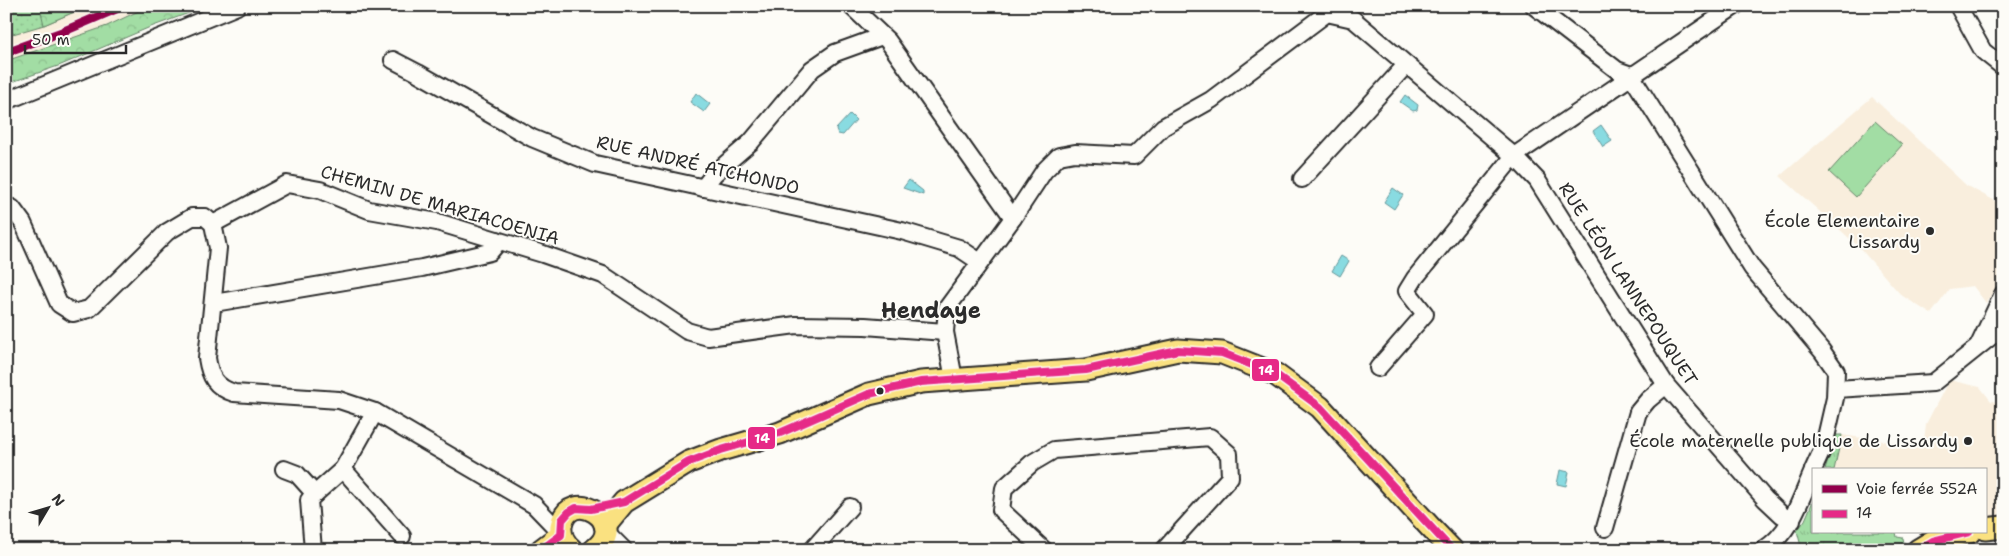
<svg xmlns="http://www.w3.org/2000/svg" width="2009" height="556" font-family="'Shantell Sans',sans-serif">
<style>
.built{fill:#f9eedd}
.grass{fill:url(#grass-dots);stroke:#668468}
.forest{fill:url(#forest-crowns);stroke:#668468}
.park{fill:url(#park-tufts);stroke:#668468}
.pitch{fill:#a2dda4;stroke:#668468}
.water{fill:#89dbe1;stroke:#639598}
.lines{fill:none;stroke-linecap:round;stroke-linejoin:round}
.minor-casing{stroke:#2b2b2b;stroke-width:20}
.major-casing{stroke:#2b2b2b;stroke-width:25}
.minor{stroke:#fdfcf7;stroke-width:16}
.major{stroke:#fae180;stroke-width:21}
.bus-1-casing{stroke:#fdfcf7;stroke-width:11}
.bus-1{stroke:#e62987;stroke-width:8}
.rail-1-casing{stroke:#fdfcf7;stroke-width:12}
.rail-1{stroke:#92004c;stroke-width:9}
.poi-dot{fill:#2b2b2b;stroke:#fdfcf7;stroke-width:2}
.labels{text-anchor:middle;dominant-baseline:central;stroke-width:4;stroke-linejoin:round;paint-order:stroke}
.street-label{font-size:18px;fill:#2b2b2b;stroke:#fdfcf7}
.poi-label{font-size:18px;fill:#2b2b2b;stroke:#fdfcf7;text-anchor:end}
.district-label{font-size:22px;font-weight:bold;fill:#2b2b2b;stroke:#fdfcf7}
.line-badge{stroke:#fdfcf7;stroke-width:2}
.badge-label{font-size:14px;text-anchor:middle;font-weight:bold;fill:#fff}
</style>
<defs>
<pattern id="grass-dots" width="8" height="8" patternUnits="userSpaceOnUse" patternTransform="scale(1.25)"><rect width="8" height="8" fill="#a2dda4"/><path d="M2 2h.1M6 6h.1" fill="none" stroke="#8cbe8d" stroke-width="1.8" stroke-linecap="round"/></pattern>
<pattern id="forest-crowns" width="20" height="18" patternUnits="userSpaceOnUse" patternTransform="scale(1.25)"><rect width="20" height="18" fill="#a2dda4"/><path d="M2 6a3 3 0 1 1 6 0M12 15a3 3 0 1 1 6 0" fill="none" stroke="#8cbe8d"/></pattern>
<pattern id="park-tufts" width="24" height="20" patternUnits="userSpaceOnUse" patternTransform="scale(1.25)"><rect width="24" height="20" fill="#a2dda4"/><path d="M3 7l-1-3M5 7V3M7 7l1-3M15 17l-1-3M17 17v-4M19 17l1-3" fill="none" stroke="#8cbe8d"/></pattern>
</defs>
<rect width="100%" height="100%" fill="#fdfcf7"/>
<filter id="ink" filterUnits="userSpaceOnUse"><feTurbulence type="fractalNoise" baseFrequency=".02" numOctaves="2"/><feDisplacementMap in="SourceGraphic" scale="10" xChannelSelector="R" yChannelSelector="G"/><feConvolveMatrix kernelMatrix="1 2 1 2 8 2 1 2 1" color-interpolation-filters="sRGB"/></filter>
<g filter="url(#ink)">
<g class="built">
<path d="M88 6H149L107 26 6 61V36L44 25Z"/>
<path d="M1872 97 1967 186 2003 205V277L1986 303 1973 286 1950 289 1931 314 1901 295 1858 246 1780 176Z"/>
<path d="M1949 380 1980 387 1991 401 2003 403V516L1985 519V470H1834L1842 435 1904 444 1923 448 1926 424Z"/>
</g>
<path class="grass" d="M6 6H88L44 25 6 36Z"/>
<g class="forest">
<path d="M49 6H88L44 25 41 12Z"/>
<path d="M149 6H208L148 28 61 65 6 84V61L107 26Z"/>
</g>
<g class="park">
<path d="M1836 435H1842L1834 470H1825Z"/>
<path d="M1813 501V532H1896L1897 537 1903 538 1904 543 1892 550H1802L1797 531 1805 520Z"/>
</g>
<path class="pitch" d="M1875 121 1902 145 1856 197 1829 172Z"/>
<g class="water">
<path d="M696 93 710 104 704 112 690 102Z"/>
<path d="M1405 95 1418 105 1417 110 1413 111 1400 102Z"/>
<path d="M850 114 856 120 843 135 838 134 836 129Z"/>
<path d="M1601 125 1612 141 1603 147 1593 131Z"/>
<path d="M909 180 923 191V195L903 188Z"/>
<path d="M1393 188 1403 195 1394 209 1384 202Z"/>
<path d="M1341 256 1349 261 1340 276 1332 271Z"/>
<path d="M1560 470 1569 472 1566 486 1557 484Z"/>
</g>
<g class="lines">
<g class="minor-casing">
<g id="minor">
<path d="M851 6 888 41 1013 218"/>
<path d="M1534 6 1617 70 1631 75 1752 268 1822 351 1836 371 1835 398 1824 446 1813 470"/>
<path d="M1958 6 1983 51 2003 67"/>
<path d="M393 60 418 73 532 138 595 164 902 231 959 248 980 262"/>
<path d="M6 101 237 6"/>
<path d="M1302 179 1406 65"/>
<path d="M703 188 714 174 751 142 812 69 835 53 882 36"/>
<path d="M6 206 12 208 23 223 59 304 73 313 89 309 167 232 192 217H205L213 224 218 248 207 358C210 377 215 387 234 393L339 400 375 412 534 505 560 532"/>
<path d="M213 224 287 184 320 190 369 210 437 222 543 254 603 275 687 331 708 337 796 325 865 326 945 332"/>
<path d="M213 301 220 302 422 268 490 252 495 246 497 240"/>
<path d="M1979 345 2003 294"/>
<path d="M1378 368 1425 314 1407 291 1415 278 1514 156 1735 6"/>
<path d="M954 379 945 332 947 308 1013 218 1044 171 1059 156 1075 153 1134 156 1163 127 1211 100 1327 13 1353 19 1514 156 1537 180 1666 385 1765 499 1782 515 1792 521"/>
<path d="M1836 389 1933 383 2003 327"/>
<path d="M284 469 297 474 315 494 309 500 313 550"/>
<path d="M343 469 375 412"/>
<path d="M315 494 343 469 402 536"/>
<path d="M1605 528 1638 412 1648 400 1666 385"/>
<path d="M606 532 624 550"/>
<path d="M812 550 850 507"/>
<path d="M1044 550 1001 510 1004 488 1032 463 1054 450 1210 437 1229 454 1230 477 1164 550"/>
<path d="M1763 550C1791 533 1800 500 1813 471"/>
</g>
</g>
<g class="major-casing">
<g id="major">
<path d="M605 525 624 502 689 462 721 450 780 433 869 394 921 382 1086 370 1178 350 1222 353 1275 374 1320 407 1430 527 1452 550"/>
<path d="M1985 529 2003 527"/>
<path d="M541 550 561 535"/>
<path d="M572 550C564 543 560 536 561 526 569 484 632 522 594 550"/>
<path d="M1918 550 1933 541 1970 532"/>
</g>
</g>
<use href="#minor" class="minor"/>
<use href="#major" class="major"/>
<g class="bus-1-casing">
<g id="bus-1">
<path d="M541 550 561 535 562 520 569 512 576 508 591 509 624 502 689 462 721 450 780 433 869 394 921 382 1086 370 1178 350 1222 353 1275 374 1320 407 1452 550"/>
<path d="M1918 550 1933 541 1969 532"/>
</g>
</g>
<use href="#bus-1" class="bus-1"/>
<g class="rail-1-casing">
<path id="rail-1" d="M6 52 62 32 123 6"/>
</g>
<use href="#rail-1" class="rail-1"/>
</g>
</g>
<g class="poi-dot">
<circle cx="1930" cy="231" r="5"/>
<circle cx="880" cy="391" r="4.5"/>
<circle cx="1968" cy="441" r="5"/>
</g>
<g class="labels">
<g class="street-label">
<text transform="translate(698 165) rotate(13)">RUE ANDRÉ ATCHONDO</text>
<text transform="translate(440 205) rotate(16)">CHEMIN DE MARIACOENIA</text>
<text transform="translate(1628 284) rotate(57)">RUE LÉON LANNEPOUQUET</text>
</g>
<g class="poi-label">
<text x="1920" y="221">École Elementaire<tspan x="1920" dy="21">Lissardy</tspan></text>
<text x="1958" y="441">École maternelle publique de Lissardy</text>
</g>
<g class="district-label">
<text x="931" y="310">Hendaye</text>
</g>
</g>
<g class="line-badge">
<rect x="1251" y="358" width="29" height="24" rx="5" fill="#e62987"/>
<rect x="747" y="426" width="29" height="24" rx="5" fill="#e62987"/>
</g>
<g class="badge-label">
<text x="1266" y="375">14</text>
<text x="762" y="443">14</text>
</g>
<rect width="2009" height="556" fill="none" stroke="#fdfcf7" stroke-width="25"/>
<rect x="12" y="12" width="1984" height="531" fill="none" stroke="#2b2b2b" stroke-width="2" filter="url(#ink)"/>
<rect x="1812" y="468" width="175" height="65" fill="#fdfcf7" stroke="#a9a8a5"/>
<rect x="1822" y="485" width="25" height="8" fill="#92004c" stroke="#a9a8a5"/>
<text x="1856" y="494" font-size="15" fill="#2b2b2b">Voie ferrée 552A</text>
<rect x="1822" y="510" width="25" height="8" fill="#e62987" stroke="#a9a8a5"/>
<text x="1856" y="518" font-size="15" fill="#2b2b2b">14</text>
<g transform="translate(48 508) rotate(52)" stroke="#fdfcf7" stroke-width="4" paint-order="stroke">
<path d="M0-4L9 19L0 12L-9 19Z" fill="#2b2b2b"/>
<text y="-8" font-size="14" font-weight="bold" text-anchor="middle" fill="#2b2b2b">N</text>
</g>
<path d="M25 45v8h101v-8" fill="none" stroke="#2b2b2b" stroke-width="2.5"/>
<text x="32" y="45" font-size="15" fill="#2b2b2b" stroke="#fdfcf7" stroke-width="4" paint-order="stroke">50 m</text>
</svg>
